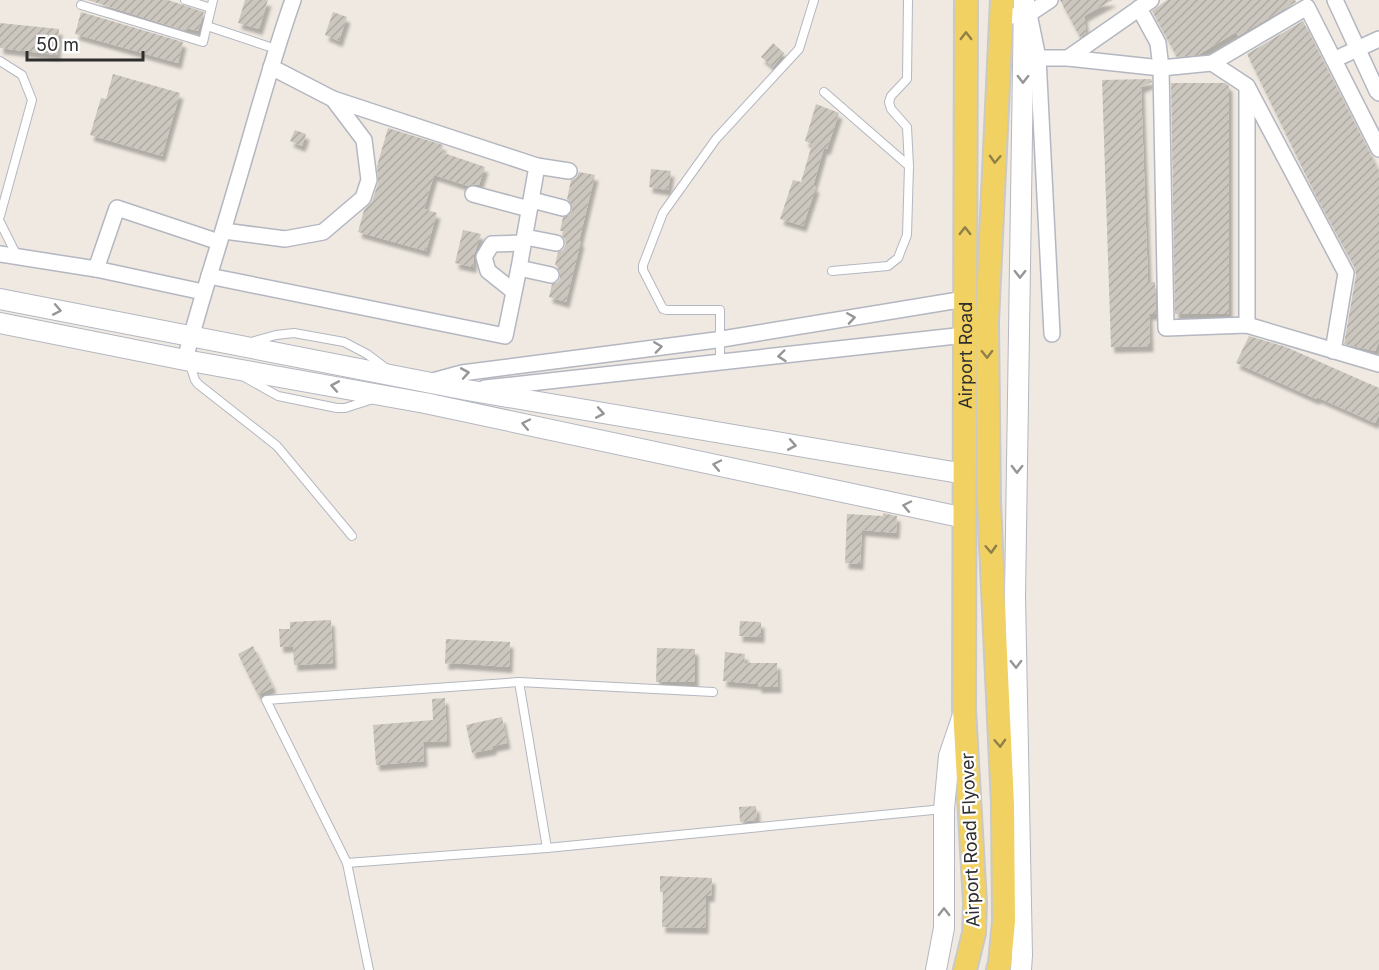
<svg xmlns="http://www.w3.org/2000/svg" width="1379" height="970" font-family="Inter,sans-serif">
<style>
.building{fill:url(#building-hatch);filter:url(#shadow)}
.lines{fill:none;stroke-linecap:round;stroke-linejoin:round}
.lane-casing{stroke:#b4b7c1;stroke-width:10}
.street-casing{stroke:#b4b7c1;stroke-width:18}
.secondary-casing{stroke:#b4b7c1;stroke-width:22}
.primary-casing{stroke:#c9c9c9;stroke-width:26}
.lane{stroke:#fff;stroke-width:8}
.street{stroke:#fff;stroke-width:15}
.secondary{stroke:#fff;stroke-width:20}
.primary{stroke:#f2d163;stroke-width:22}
.oneway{stroke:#908048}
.oneway2{stroke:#969696}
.labels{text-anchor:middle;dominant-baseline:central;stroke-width:4.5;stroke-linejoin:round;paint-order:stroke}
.street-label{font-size:18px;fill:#2e2e2e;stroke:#fff}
</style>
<defs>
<pattern id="building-hatch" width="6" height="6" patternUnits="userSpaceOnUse" patternTransform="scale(1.5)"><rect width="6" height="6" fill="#cbc7bf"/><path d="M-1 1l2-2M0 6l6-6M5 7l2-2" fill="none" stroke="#afaba4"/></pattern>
<filter id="shadow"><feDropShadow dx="3.5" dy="6" stdDeviation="1.5" flood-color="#0004"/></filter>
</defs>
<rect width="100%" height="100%" fill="#efe9e1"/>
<g class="building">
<path d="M88 0H168L204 12 198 31 187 28 186 31Z"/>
<path d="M245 0H268L259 29 238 23Z"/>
<path d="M1060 0H1113L1084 16 1086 33 1080 37Z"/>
<path d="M1167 0H1295L1296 2 1238 36 1236 32 1198 55 1177 57 1152 11Z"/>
<path d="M81 12 183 42 178 63 75 34Z"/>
<path d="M333 12 347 17 339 41 325 35Z"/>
<path d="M1303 21 1379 171V341L1375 351 1344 344 1356 275 1355 268 1316 196 1247 54Z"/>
<path d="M0 23 59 29 57 55 0 48Z"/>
<path d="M773 43 784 53 773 67 761 57Z"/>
<path d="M113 74 180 93 162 156 90 135 101 98 106 99Z"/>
<path d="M1151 79 1152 82 1141 87 1148 282H1155L1156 314H1149L1150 346 1111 347 1102 80Z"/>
<path d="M1171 83H1225L1229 86V314H1175Z"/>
<path d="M816 104 839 113 827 149 824 148 813 186 816 187 803 226 780 219 793 180 801 182 812 144 805 141Z"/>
<path d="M388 128 443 145 441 152 485 167 479 185 471 184 468 186 434 175 424 209 437 213 426 251 358 232 364 210 372 202 378 183 377 166Z"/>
<path d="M295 130 306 134 302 146 290 141Z"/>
<path d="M651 169 671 171 668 190 649 187Z"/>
<path d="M579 172 595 175 579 241H581L566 302 549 297 552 284 558 282 560 278V272L557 267V266L555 265 558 252 563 250 566 244 565 239 562 236 563 231H560L563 217 569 215 572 211V205L567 199 571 180 576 178Z"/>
<path d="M463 230 481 234 474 255 473 267 455 263Z"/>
<path d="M1249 336 1286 347 1379 388V415L1375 423 1317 397 1316 399 1236 363Z"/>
<path d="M883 513 897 516 896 533 862 530 860 564 845 563 847 514 883 516Z"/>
<path d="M331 620 333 663 294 665 293 646 280 647 279 629H290V622Z"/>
<path d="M740 621 761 622V637L739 636Z"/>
<path d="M446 639 510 642 509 667 453 663 445 664Z"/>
<path d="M253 646 273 687 258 695 238 654Z"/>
<path d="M657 648 695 649V682H656Z"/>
<path d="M725 652 745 654 744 663H777L778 687H758V684L723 681Z"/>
<path d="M445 698 447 741 423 742 424 761 376 765 373 725 433 720 432 699Z"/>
<path d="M502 717 507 743 493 746V749L472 753 466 725Z"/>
<path d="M756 806 757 820 740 822 739 807Z"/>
<path d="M660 876 712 878 711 896H706L705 928 662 927 663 892H660Z"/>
</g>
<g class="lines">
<g class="lane-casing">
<g id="lane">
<path d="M185 0 211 8"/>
<path d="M81 5 203 42 213 0"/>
<path d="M207 26 276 49"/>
<path d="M0 61 22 75 32 100 0 216"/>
<path d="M824 92 909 166"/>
<path d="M0 222 17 256"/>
<path d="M832 271 888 266 898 258 907 235 909 166 907 127 891 109 889 102 891 96 907 79 908 0"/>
<path d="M251 342 276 335 294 333 344 342 367 354 387 369"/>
<path d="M189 362 195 380 198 384 277 446 352 536"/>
<path d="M720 362V310H667L663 309 643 270V265L663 213 716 139 799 49 814 0"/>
<path d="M246 378 278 396 337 408H345L373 399"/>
<path d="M519 682 547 848"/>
<path d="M347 863 547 848 943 809"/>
<path d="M369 970 347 863 266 700 519 682 713 692"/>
</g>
</g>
<g class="street-casing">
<g id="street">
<path d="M1335 0 1377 91 1379 93"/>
<path d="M1139 8 1158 43 1161 68 1166 328 1247 325 1379 364"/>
<path d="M1029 14 1038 58 1052 334"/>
<path d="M1002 17 1029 14 1050 0"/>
<path d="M1342 56 1379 39"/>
<path d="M1038 58H1068L1161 68 1212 63 1307 7 1379 149"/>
<path d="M1068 58 1151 0"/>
<path d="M1212 63 1247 86 1346 273 1333 351"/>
<path d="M333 99 537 166 569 171"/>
<path d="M473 194 529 209"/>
<path d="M532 200 563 208"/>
<path d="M224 231 285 239 323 232 363 198 369 180 364 140 333 99 271 67"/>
<path d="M525 237 556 243"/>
<path d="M0 254 96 269 203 292"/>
<path d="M519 268 551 275"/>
<path d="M96 269 117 208 219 242"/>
<path d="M209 276 505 336 519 268 537 166"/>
<path d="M513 291 488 271 484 257 492 244 523 243"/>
<path d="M1247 325V88"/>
<path d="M185 360C199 305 217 252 233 197 253 131 270 65 293 0"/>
<path d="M429 382 462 373 716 340 965 299"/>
<path d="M485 388 965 335"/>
</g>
</g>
<g class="secondary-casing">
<g id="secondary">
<path d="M0 299 467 390 965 474"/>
<path d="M0 323 185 360 425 403 965 518"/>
<path d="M936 970 944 928V809L949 756 963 715"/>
<path d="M1021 970 1022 955 1015 597 1024 0"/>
</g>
</g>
<g class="primary-casing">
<g id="primary">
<path id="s1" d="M965 970 974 933 975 903 964 709 966 0"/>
<path d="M998 970 1000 963 1004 921 1003 805 989 503 987 322 1002 0"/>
</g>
</g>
<use href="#lane" class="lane"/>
<use href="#street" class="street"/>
<use href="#secondary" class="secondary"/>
<use href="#primary" class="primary"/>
</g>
<defs><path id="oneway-chevron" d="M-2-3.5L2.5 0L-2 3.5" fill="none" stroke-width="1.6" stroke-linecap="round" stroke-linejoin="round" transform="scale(1.5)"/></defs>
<g class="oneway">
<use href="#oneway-chevron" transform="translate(966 36) rotate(-90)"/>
<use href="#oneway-chevron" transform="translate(995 159) rotate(93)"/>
<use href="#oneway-chevron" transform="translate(965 231) rotate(-90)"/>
<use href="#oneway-chevron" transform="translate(987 354) rotate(89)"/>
<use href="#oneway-chevron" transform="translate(991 549) rotate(87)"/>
<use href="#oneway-chevron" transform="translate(1000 743) rotate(87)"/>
</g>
<g class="oneway2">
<use href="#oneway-chevron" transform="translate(1023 79) rotate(91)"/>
<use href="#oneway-chevron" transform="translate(1020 274) rotate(91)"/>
<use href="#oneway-chevron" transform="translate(57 310) rotate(11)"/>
<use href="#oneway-chevron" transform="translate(851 318) rotate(-9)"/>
<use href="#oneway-chevron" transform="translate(658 347) rotate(-8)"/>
<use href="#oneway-chevron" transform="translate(782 356) rotate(174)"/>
<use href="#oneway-chevron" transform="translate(465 373) rotate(-10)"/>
<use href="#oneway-chevron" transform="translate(335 386) rotate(-170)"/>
<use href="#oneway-chevron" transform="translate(600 413) rotate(10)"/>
<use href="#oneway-chevron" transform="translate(526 424) rotate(-168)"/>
<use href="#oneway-chevron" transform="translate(792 445) rotate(10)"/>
<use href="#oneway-chevron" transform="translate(717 465) rotate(-168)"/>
<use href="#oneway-chevron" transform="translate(1017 469) rotate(91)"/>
<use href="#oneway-chevron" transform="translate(907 506) rotate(-168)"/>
<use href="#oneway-chevron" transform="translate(1016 664) rotate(89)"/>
<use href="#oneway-chevron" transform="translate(944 912) rotate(-90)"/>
</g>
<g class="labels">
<g class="street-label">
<text stroke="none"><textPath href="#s1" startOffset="616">Airport Road</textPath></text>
<text transform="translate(970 840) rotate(-92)">Airport Road Flyover</text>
</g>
</g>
<path d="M27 51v9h116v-9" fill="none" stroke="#2e2e2e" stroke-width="3"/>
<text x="36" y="51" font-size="18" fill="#2e2e2e" stroke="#ffffff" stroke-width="4.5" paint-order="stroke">50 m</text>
</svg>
